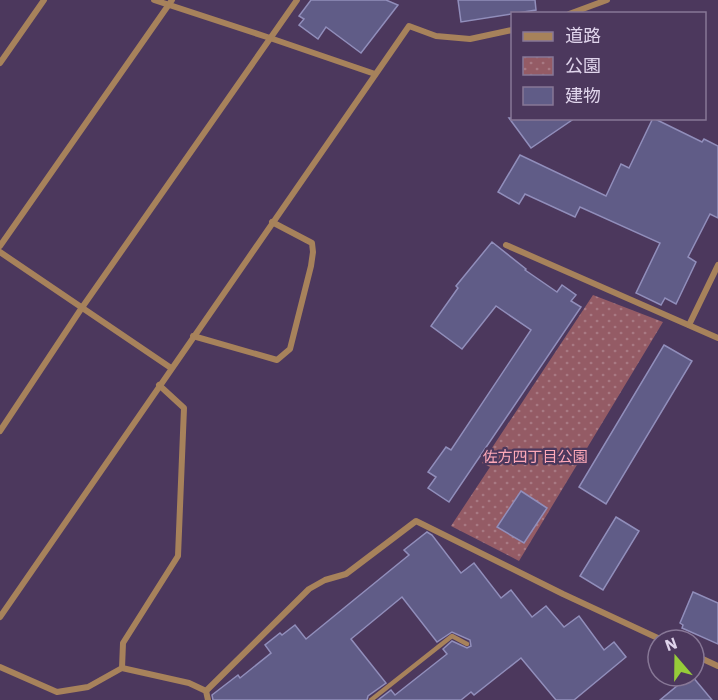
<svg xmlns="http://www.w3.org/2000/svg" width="718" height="700" font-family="'IBM Plex Sans','Noto Sans JP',sans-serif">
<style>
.park{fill:url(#park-dots)}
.building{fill:#605c87;stroke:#918ebb;stroke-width:1.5}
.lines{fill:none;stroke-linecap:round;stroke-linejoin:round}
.lane{stroke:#a7825b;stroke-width:4.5}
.street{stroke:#a7825b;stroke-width:6}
.labels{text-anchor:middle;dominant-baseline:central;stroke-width:4.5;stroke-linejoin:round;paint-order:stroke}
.park-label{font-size:15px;fill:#fea9b8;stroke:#4c385d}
</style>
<defs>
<pattern id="park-dots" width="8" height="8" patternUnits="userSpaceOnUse" patternTransform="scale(1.5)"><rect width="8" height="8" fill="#945b65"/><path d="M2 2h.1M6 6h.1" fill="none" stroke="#a87983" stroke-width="1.8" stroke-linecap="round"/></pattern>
</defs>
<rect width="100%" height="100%" fill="#4c385d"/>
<path class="park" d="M593 295 663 322 519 561 451 526 490 467 482 463Z"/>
<g class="building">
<path d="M311 0H386L398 5 361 53 326 27 318 39 299 25 304 19 299 16Z"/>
<path d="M458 0H535L536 10 461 22Z"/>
<path d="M509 118H575L531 148Z"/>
<path d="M653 118 702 142 704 139 718 146V218L710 214 688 257 696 262 676 304 665 298 661 305 636 293 660 243 580 207 575 217 525 194 519 204 498 192 520 155 606 196 621 164 629 168Z"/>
<path d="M492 242 526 269 525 270 557 292 562 285 576 295 571 301 581 307 449 502 428 488 436 477 428 472 446 447 451 450 531 330 496 306 462 349 431 326 458 288 456 286Z"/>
<path d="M664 345 692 361 606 504 579 487Z"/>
<path d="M521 491 547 508 524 543 497 527Z"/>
<path d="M616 517 639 531 603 590 580 576Z"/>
<path d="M427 532 432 535 461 573 474 563 501 598 511 590 532 617 546 606 564 627 579 616 604 650 614 642 626 657 574 700H556L521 658 474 695 471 692 461 700H378L391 690 395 695 447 654 443 649 452 641 467 648 471 646 470 640 452 632 437 642 402 597 351 639 386 683 368 696 367 700H213L212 695 238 675 240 678 271 653 265 645 280 633 282 635 295 625 306 639 409 555 404 550Z"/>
<path d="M693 592 718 603V644L682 628 683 625 680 623Z"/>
<path d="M689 676H692L712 700H660Z"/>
</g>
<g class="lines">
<path class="lane" d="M371 700 452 636 467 644"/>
<g class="street">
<path d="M154 0 270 38 375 74"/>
<path d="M569 14 607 0"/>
<path d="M0 63 44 0"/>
<path d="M506 245 718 338"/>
<path d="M0 246 172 0"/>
<path d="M0 252 171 368"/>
<path d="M689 325 718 265"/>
<path d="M193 336 277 360 290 349 311 266 313 252 312 243 272 222"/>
<path d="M0 431 81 309 297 0"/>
<path d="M0 617 409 26 436 36 470 39 512 30"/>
<path d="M694 655 718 666"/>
<path d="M0 667 57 692 88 687 122 668 189 683 206 691 208 700"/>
<path d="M122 668 123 643 178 556 184 408 159 385"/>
<path d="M206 691 309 589 325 580 346 574 416 521 563 594 662 640"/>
</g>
</g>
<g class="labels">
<g class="park-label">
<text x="535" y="456">佐方四丁目公園</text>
</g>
</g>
<rect x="511" y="12" width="195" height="108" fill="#4c385d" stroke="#877796" stroke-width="1.5"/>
<rect x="523" y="32" width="30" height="9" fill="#a7825b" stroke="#877796" stroke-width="1.5"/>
<text x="565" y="42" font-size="18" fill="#e0d5ec">道路</text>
<rect x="523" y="57" width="30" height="18" fill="url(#park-dots)" stroke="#877796" stroke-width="1.5"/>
<text x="565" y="72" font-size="18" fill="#e0d5ec">公園</text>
<rect x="523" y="87" width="30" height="18" fill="#605c87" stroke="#877796" stroke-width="1.5"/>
<text x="565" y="102" font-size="18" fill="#e0d5ec">建物</text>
<g transform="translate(676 658) rotate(340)"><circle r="28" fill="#4c385d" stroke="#877796" stroke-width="1.5"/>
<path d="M0-4.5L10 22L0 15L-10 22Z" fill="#96cc39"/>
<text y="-9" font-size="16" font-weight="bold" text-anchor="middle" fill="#e0d5ec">N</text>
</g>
</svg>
